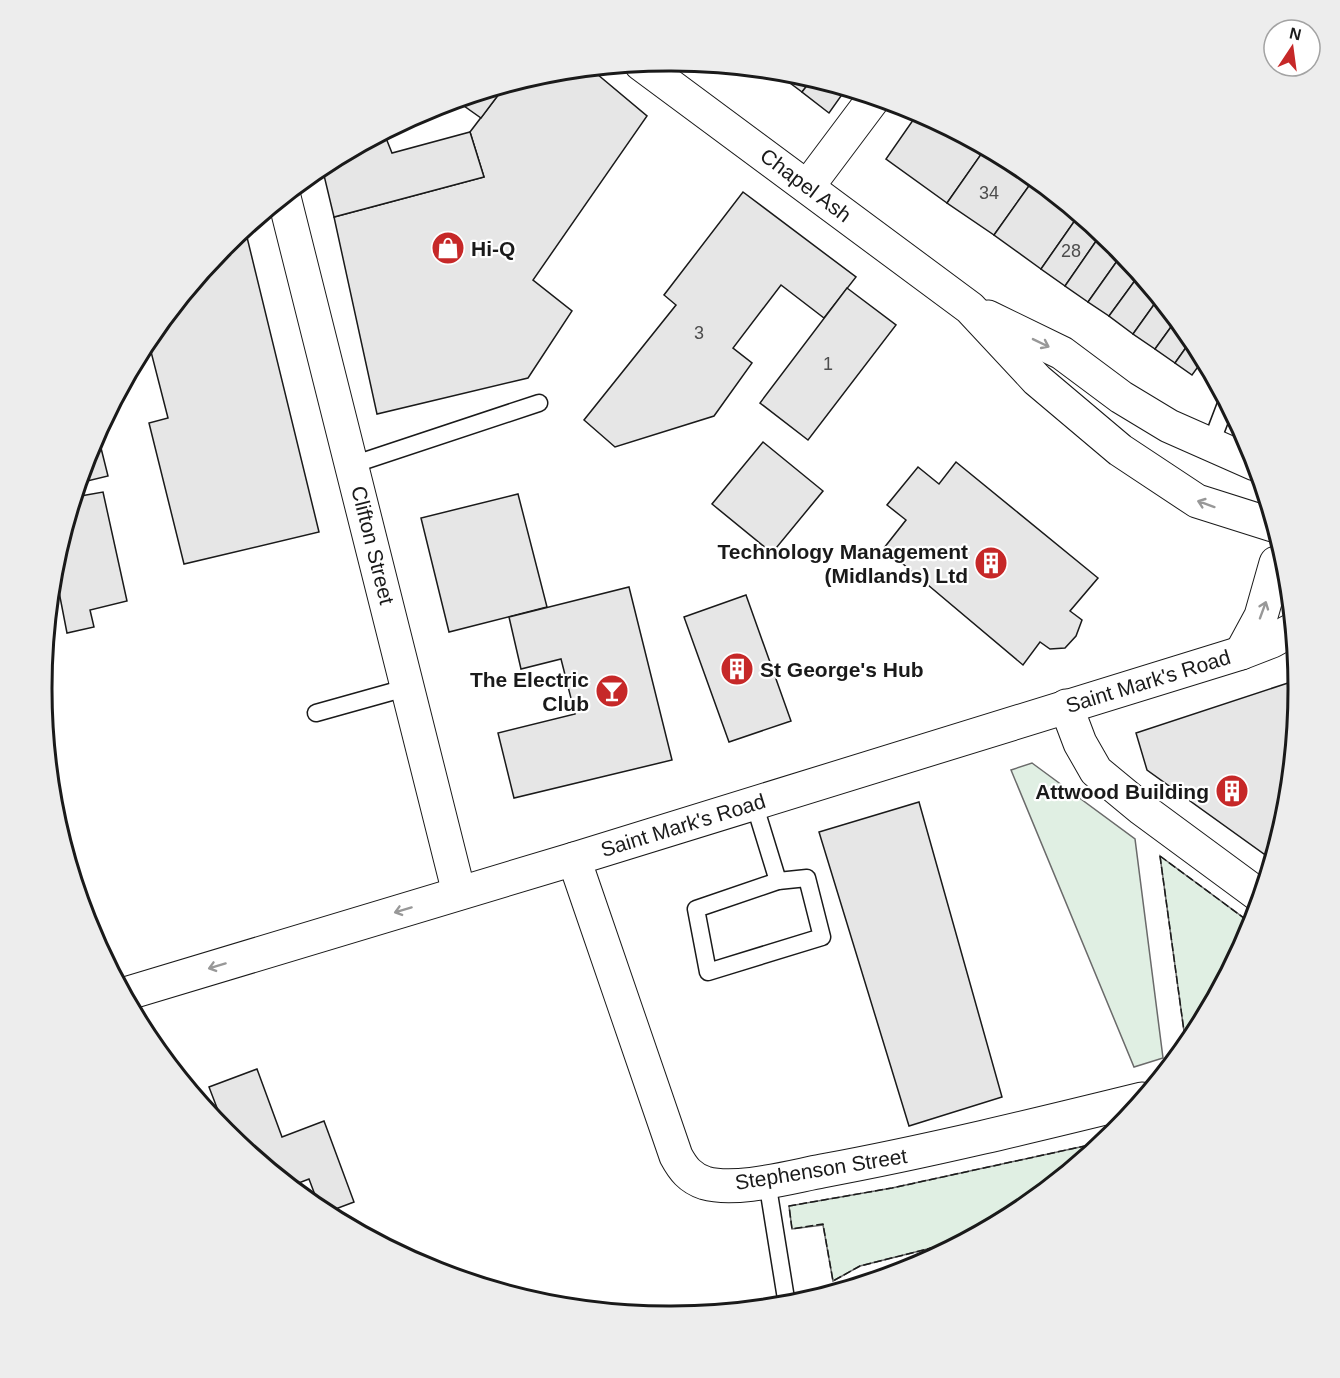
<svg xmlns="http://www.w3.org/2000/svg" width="1340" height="1378" font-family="Arial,sans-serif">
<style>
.green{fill:#e0efe3;stroke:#6a6a6a;stroke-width:1.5}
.building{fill:#e6e6e6;stroke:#1a1a1a;stroke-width:1.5}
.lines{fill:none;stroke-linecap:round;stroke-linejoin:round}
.service-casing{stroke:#1a1a1a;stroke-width:19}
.minor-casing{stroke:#1a1a1a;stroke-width:35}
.trunk-casing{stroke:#1a1a1a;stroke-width:35}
.service{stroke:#fff;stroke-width:16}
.minor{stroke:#fff;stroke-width:33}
.trunk{stroke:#fff;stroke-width:33}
.fence{stroke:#1a1a1a;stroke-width:1.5;stroke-dasharray:8 3;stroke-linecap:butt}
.oneway{stroke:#989898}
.labels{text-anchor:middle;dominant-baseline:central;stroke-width:4.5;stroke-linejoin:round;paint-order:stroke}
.number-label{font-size:18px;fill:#4d4d4d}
.street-label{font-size:21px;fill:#1a1a1a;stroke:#fff}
.poi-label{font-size:21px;font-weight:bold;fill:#1a1a1a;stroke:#fff;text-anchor:end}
.rim{fill:none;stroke:#1a1a1a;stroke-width:3}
</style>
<rect width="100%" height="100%" fill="#fff"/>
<g class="green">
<path d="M1032 763 1135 839 1163 1058 1134 1067 1011 770Z"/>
<path d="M1160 856 1252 924 1186 1046Z"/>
<path d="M1103 1142 1019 1211 967 1239 860 1266 833 1281 823 1225 792 1229 789 1206 892 1188Z"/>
</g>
<g class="building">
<path d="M591 69 647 116 533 280 572 311 528 378 377 414 334 217 484 177 470 132 505 86 548 73Z"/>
<path d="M779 72 793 73 812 79 802 92 778 74Z"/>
<path d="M812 79 846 89 829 113 802 92Z"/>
<path d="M505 86 481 118 457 101Z"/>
<path d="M918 113 985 149 947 203 886 159Z"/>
<path d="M470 132 484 177 334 217 322 167 384 133 392 153Z"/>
<path d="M984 150 1031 183 994 235 947 203Z"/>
<path d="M1031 183 1078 216 1041 269 994 235Z"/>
<path d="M743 192 856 277 824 318 781 285 733 348 752 363 714 416 615 447 584 420 676 305 664 295Z"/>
<path d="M1078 216 1101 234 1065 286 1041 269Z"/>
<path d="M245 229 319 532 184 564 149 423 168 418 148 340 226 245Z"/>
<path d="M1101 234 1122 254 1088 302 1065 286Z"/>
<path d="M1122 254 1139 275 1109 316 1088 302Z"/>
<path d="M1139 275 1158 299 1133 334 1109 316Z"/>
<path d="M847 288 896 325 808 440 760 403Z"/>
<path d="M1158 299 1176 320 1155 349 1133 334Z"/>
<path d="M1176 320 1192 339 1175 363 1155 349Z"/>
<path d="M1192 339 1203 360 1192 375 1175 363Z"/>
<path d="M763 442 823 491 772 553 712 504Z"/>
<path d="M100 444 108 476 79 483 90 448Z"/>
<path d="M956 462 1098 578 1070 611 1082 620 1076 636 1065 648 1050 649 1040 642 1023 665 884 548 906 520 887 505 918 467 939 484Z"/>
<path d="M103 492 127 601 90 610 94 627 67 633 54 566 75 497Z"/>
<path d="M518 494 547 607 449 632 421 518Z"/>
<path d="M629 587 672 760 514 798 498 733 575 714 561 659 521 669 509 617Z"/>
<path d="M746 595 791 721 729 742 684 617Z"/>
<path d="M1297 680 1286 812 1271 859 1147 770 1136 733Z"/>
<path d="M919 802 1002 1097 909 1126 819 832Z"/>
<path d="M257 1069 282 1137 324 1121 354 1202 325 1213 321 1211 309 1179 291 1186 227 1134 209 1087Z"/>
</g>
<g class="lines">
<g class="service-casing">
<g id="service">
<path d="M1210 446 1226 404"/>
<path d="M352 465 539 403"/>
<path d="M316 713 409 687"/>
<path d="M754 803 778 881"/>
<path d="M807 878 822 937 708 972 696 909 778 881Z"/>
<path d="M767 1181 787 1305"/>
</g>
</g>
<g class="minor-casing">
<g id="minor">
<path d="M808 186 874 98"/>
<path d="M284 197 459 893"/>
<path d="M1241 653 1261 616 1276 563"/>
<path d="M1066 706 1080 743 1096 771 1142 809 1260 896"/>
<path d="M574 859 676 1156C683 1169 690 1178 705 1183 736 1192 790 1177 822 1171 930 1151 1036 1125 1142 1099"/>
<path d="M125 994 574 859 1241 653 1272 641 1292 630"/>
</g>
</g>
<g class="trunk-casing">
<g id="trunk">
<path d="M641 64 970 308 1037 380 1120 450 1197 501 1273 525"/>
<path d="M988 317 1062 353 1121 397 1169 426 1255 464"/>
</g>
</g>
<use href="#service" class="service"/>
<use href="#minor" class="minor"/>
<use href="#trunk" class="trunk"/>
<g class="fence">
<path d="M1160 856 1186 1046"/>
<path d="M1160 856 1252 924"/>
<path d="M967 1239 860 1266 833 1281 823 1224 792 1229 789 1206 892 1188 1103 1142"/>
</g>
</g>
<defs><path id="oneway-shaft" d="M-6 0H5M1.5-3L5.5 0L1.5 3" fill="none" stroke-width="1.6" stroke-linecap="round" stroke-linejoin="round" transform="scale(1.5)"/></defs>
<g class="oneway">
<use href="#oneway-shaft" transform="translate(1041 343) rotate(26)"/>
<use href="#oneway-shaft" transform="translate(1206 504) rotate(-160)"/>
<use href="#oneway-shaft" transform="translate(1263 610) rotate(-70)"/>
<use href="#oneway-shaft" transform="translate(403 910) rotate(163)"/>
<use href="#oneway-shaft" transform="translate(217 966) rotate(163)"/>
</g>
<defs>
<g id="shop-disc" transform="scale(1.725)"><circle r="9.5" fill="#c62828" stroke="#fff"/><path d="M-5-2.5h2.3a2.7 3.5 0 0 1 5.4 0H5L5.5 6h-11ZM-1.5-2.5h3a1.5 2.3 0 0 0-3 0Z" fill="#fff"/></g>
<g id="building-disc" transform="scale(1.725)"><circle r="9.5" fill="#c62828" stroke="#fff"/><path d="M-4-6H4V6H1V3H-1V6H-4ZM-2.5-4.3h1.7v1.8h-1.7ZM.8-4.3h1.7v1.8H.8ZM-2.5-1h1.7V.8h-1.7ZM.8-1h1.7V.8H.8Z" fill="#fff"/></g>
<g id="bar-disc" transform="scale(1.725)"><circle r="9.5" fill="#c62828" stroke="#fff"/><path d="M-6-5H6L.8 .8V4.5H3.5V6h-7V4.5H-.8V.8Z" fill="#fff"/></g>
</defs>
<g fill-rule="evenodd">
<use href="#shop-disc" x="448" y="248"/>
<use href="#building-disc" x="991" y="563"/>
<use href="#building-disc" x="737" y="669"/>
<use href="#bar-disc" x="612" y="691"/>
<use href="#building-disc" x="1232" y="791"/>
</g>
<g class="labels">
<g class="number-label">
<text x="989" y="193">34</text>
<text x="1071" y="251">28</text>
<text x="699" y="333">3</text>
<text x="828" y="364">1</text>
</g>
<g class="street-label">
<text transform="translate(806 185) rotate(37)">Chapel Ash</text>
<text transform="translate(373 545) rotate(76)">Clifton Street</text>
<text transform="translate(1148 681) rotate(-17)">Saint Mark's Road</text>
<text transform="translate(683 825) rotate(-17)">Saint Mark's Road</text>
<text transform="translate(821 1169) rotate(-9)">Stephenson Street</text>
</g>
<g class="poi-label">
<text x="471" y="248" text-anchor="start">Hi-Q</text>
<text x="968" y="551">Technology Management<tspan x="968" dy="24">(Midlands) Ltd</tspan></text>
<text x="760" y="669" text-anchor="start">St George's Hub</text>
<text x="589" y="679">The Electric<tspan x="589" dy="24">Club</tspan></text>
<text x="1209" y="791">Attwood Building</text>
</g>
</g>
<path d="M0 0H1340V1378H0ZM669 71H671A617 617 0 0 1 1288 688V689A617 617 0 0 1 671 1306H669A617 617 0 0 1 52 689V688A617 617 0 0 1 669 71Z" fill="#ededed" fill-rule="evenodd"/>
<path class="rim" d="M669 71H671A617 617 0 0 1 1288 688V689A617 617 0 0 1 671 1306H669A617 617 0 0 1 52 689V688A617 617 0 0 1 669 71Z"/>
<g transform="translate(1292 48) rotate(13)"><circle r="28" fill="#ffffff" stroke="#a3a3a3" stroke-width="1.5"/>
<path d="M0-4.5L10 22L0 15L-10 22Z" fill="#c62828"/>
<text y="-9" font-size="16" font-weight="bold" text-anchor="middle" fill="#1a1a1a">N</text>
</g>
</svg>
